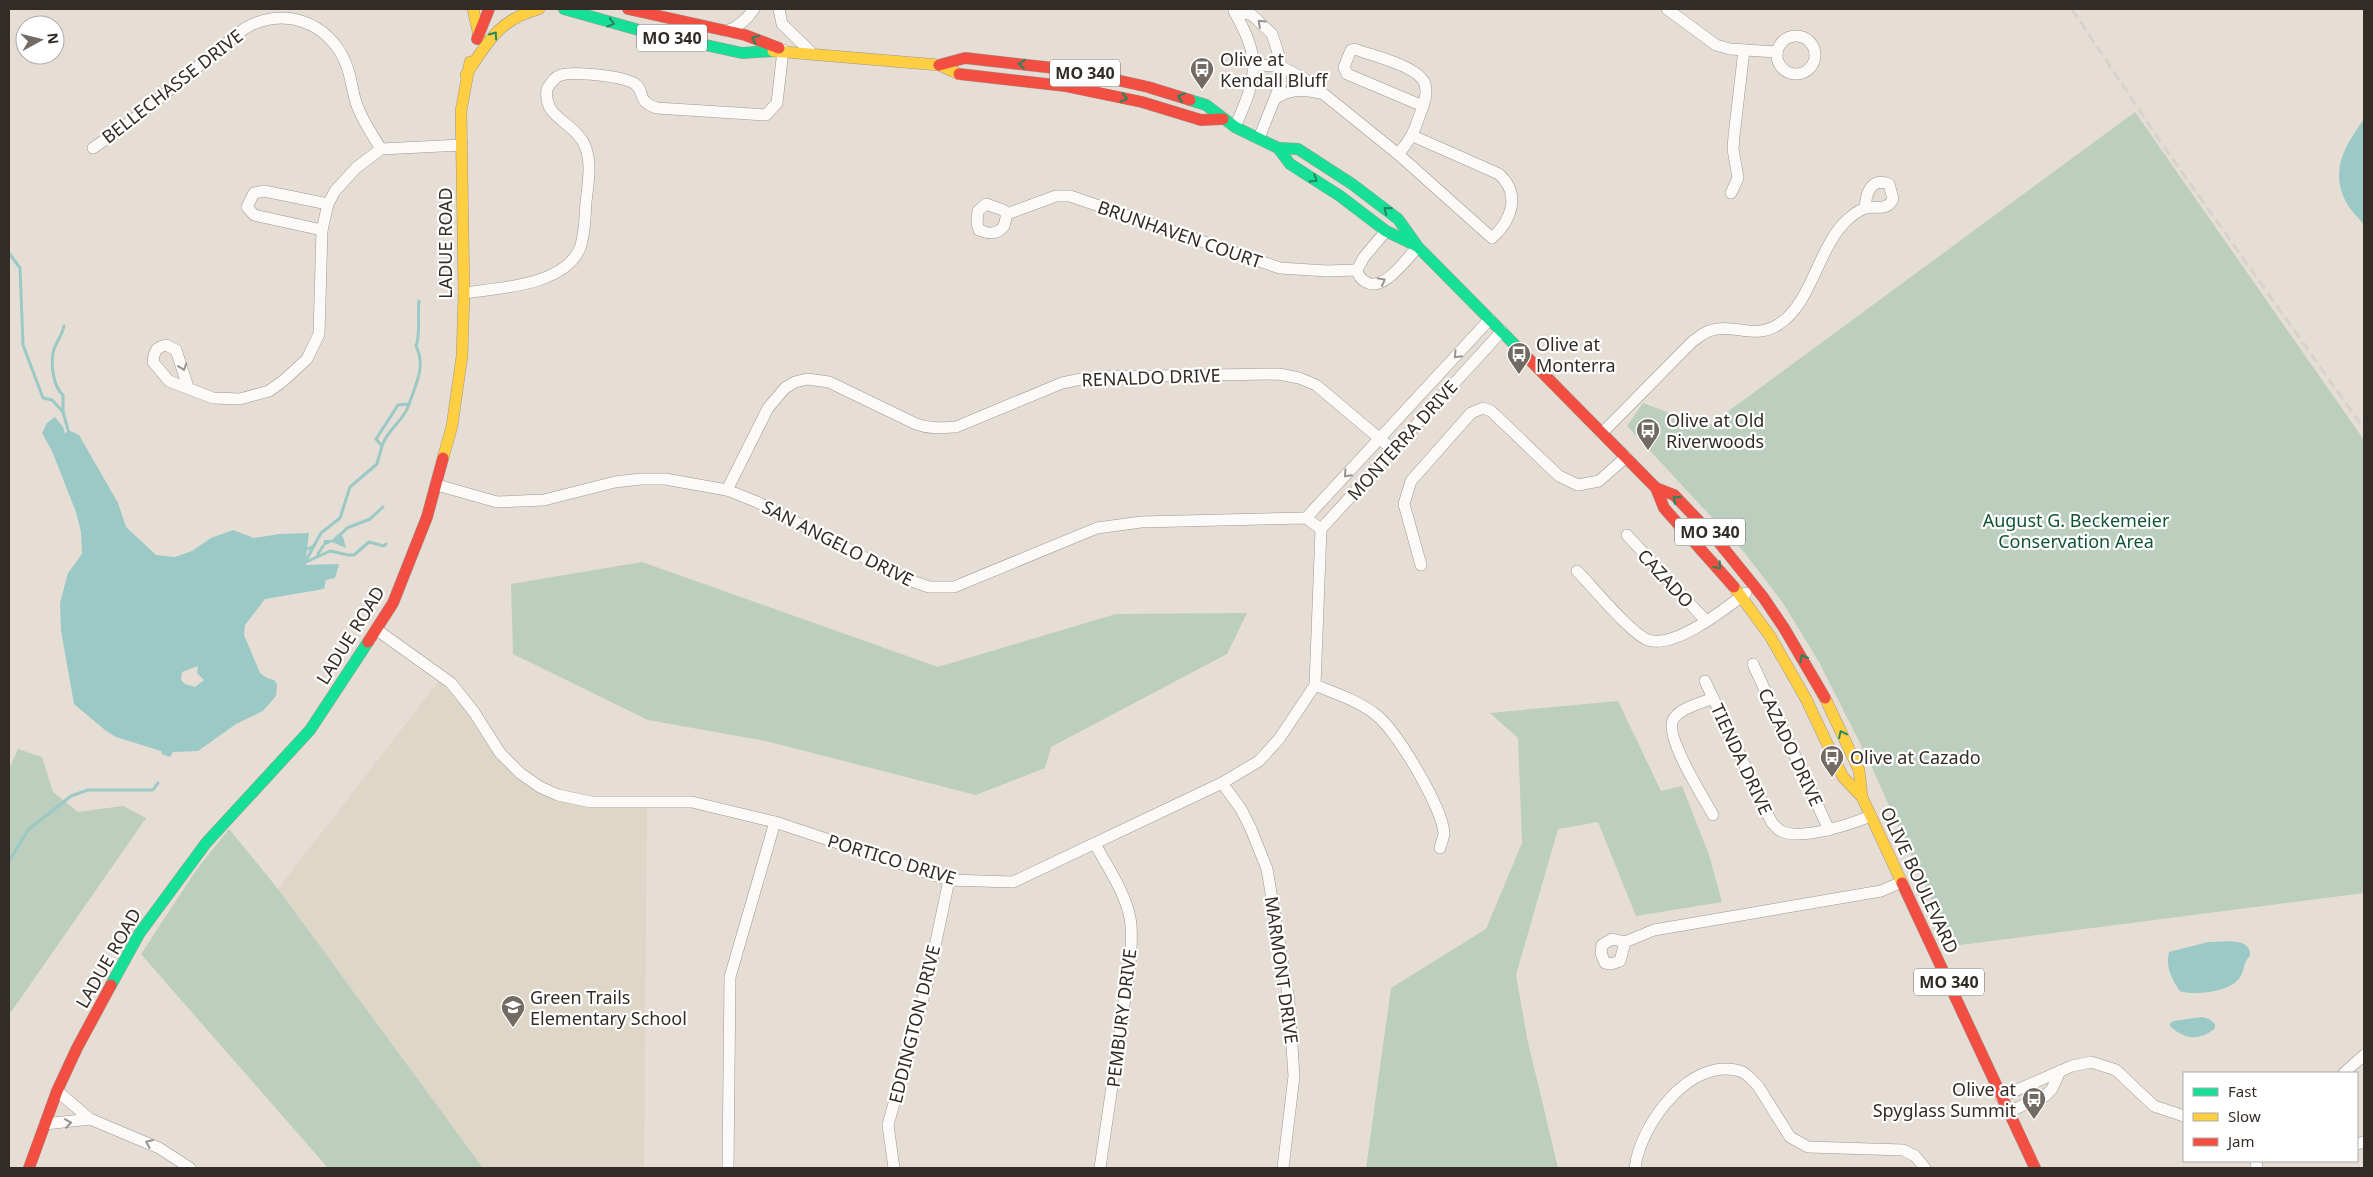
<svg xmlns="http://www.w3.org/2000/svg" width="2373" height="1177" font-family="'Noto Sans',sans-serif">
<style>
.education{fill:#ded6c6}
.green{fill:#bccebd}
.water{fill:#9ac9c6;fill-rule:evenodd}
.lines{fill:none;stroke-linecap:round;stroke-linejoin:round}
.stream{stroke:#9ac9c6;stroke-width:3}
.street-casing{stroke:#9e9790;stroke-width:12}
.fast-casing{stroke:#9e9790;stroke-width:12}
.slow-casing{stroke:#9e9790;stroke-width:12}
.jam-casing{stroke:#9e9790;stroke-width:12}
.street{stroke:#fbfaf9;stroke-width:11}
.fast{stroke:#16e098;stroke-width:11}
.slow{stroke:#ffcf43;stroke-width:11}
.jam{stroke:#f24e42;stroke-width:11}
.rail{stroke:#d5d2cf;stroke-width:3;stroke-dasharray:10 5;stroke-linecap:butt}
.oneway{stroke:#24865f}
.oneway2{stroke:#979390}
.labels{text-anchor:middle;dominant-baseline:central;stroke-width:4.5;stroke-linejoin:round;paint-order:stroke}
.shield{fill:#fff;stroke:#706b67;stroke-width:1}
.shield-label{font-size:16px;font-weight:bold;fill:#332c26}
.poi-label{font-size:18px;fill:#332c26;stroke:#fff;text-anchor:start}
.street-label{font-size:18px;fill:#332c26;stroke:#fff}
.park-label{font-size:18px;fill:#105336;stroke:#fff}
</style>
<rect width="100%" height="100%" fill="#e6ddd5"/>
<path class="education" d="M439 681 462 706 493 753 521 780 547 796 566 803 590 806 647 807 644 1168H483L278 889Z"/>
<g class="green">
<path d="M2135 112 2364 440V893L1952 946 1869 761 1819 662 1783 603 1744 552 1627 426 1643 403 1707 427Z"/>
<path d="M642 562 938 667 1116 614 1247 613 1227 654 1051 747 1045 768 976 795 766 741 648 720 513 654 511 584Z"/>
<path d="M1618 701 1661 791 1682 786 1709 855 1722 902 1636 916 1598 822 1558 829 1516 975 1527 1038 1558 1168H1366L1391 988 1486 929 1522 843 1518 738 1490 713Z"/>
<path d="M18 749 42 757 53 792 78 812 123 806 146 818 9 1015V769Z"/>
<path d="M229 829 278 889 483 1168H328L141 954 197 869Z"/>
</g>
<g class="water">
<path d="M2364 119V225C2358 217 2349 209 2345 200 2330 168 2346 145 2364 119Z"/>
<path d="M55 417 63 427 65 434 68 430 79 435 118 503 126 527 156 555 175 557 192 551 211 538 233 530 254 538 280 534 309 533 305 565 339 564 335 578 326 580 324 589 265 599 245 625 244 635 260 673 267 678 274 680 277 684 276 696 263 711 236 724 198 751 173 752 170 757 162 754 161 751 116 737 105 730 74 704 61 631 60 603 68 573 82 554 81 532 76 512 52 451 42 433 47 423ZM198 666 197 673 204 680 195 687 185 684 181 680 182 672Z"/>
<path d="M338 534 343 537 346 548 332 542 323 546 324 540H332Z"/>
<path d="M2208 942C2221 942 2252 936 2250 956 2243 962 2245 969 2240 977 2232 992 2194 996 2180 991 2172 980 2165 966 2169 952Z"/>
<path d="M2202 1017 2209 1019 2215 1024V1028C2201 1041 2184 1040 2170 1026V1023L2174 1021Z"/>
</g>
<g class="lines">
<g class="stream">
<path d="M9 253 20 268 23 345 43 398 52 400 63 412 68 430"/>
<path d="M63 412V395C53 387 51 364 53 353 55 343 62 336 64 326"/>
<path d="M382 446C387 429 405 420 409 404"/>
<path d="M340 535 347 528 370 519 383 507"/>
<path d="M305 550 314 546"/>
<path d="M318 554 323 546"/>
<path d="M306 562 330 551 348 555H354L369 542 384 546 386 544"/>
<path d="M304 564 321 533 340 518 350 487 377 464 382 446 376 439 398 405 409 404C416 384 426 366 416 346 421 333 417 316 419 301"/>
<path d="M9 861 28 830 71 796 88 790H153L158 783"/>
</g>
<g class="street-casing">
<g id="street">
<path d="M779 9 782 24 810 51"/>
<path d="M1667 9 1716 45 1730 49 1776 52"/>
<path d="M727 31C739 27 747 19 754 9"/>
<circle cx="1796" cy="55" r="19"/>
<path d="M1254 65 1280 66 1305 79 1398 154 1492 238C1512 220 1521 194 1499 174L1413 136"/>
<path d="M1276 98C1291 89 1302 89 1319 93"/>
<path d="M1235 127C1257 77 1262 60 1234 11L1252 15 1272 34 1280 59 1281 83 1259 138"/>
<path d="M93 148 129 123 244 29C282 5 330 22 346 64 352 78 352 94 358 108 364 123 373 136 381 149"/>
<path d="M1398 154C1410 141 1415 130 1420 114 1424 105 1428 94 1425 84 1419 66 1372 56 1355 49L1351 50 1344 67 1347 74 1423 106"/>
<path d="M1731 193 1738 178 1733 149 1734 136 1744 50"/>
<path d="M1007 214 1004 226C997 235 989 234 979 230L977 223 978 211 986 204 1003 210 1007 214 1056 196H1070L1280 268 1327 271 1357 270"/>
<path d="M322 230 254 215 247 207 254 193 264 191 328 204"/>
<path d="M1386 231 1364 257 1357 270C1358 275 1360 279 1366 282 1383 293 1407 258 1418 247"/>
<path d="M464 293C498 288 564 286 580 248 585 234 585 217 586 202 588 183 593 160 583 142 572 121 543 118 547 89 551 83 554 77 561 75 574 71 624 76 635 84 646 91 635 101 657 108L766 115 777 103 783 50"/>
<path d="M188 387 176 350 166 345C156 347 154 352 153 362L169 381 213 398 240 399 269 391 283 381 307 359 319 334 322 230 328 204 335 191 356 168 381 149 462 145"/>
<path d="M1602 433 1693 341C1698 338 1703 333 1709 331 1733 322 1754 341 1779 324 1811 304 1818 249 1845 222 1850 217 1856 212 1863 209 1874 204 1886 213 1893 199L1889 184C1871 177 1866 193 1865 208"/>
<path d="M437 485 497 502 544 500 615 482 641 479H665L727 490 757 502 906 579 929 587H954L1097 528 1141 522 1306 518 1321 529"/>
<path d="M727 490 768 408 785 388 795 382 807 379 829 382 916 424C930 429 941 428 956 427L1062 383 1091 377 1279 374 1299 378 1316 385 1392 449"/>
<path d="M1306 518 1490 319"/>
<path d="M1627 535 1706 621"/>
<path d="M1421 565 1404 504 1411 481 1471 413 1483 408 1491 411 1559 476 1578 485 1599 481 1626 457"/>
<path d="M1577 571C1592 586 1630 633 1648 640 1675 649 1726 608 1746 593"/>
<path d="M377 630 451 683 474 712 500 753 520 773 540 787 558 795 591 802H692L775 822 949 880 1013 882 1222 783 1259 761 1279 739 1315 685 1321 529 1502 331"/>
<path d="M1753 664 1829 830"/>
<path d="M1705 681 1772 823C1775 825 1778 830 1781 831 1801 841 1851 824 1871 816"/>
<path d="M1315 685C1335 693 1358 701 1375 714 1396 729 1442 807 1444 833 1444 837 1441 843 1440 848"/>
<path d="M1222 783 1241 809 1251 829 1267 869 1289 1001 1294 1076 1283 1168"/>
<path d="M1713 815C1704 798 1660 731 1675 717 1683 707 1702 703 1713 698"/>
<path d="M1095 844C1108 868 1125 892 1130 918 1133 933 1131 949 1130 964L1100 1168"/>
<path d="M1625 942 1612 939 1602 945 1601 953 1605 963 1611 964 1620 961 1625 942 1654 930 1881 891 1902 882"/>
<path d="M2344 1073 2364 1055"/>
<path d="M57 1091 90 1119 159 1148 190 1168"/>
<path d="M2001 1097 2072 1066 2091 1062 2116 1070 2154 1106 2184 1116"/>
<path d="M2008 1112 2045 1096 2052 1089 2060 1071"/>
<path d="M45 1124 90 1119"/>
<path d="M2357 1144 2364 1142"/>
<path d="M2256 1161 2257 1168"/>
<path d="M728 1168 730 977 775 822"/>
<path d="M894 1168 888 1125 927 984 949 880"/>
<path d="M1635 1168C1640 1125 1690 1056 1740 1071 1747 1073 1753 1081 1758 1086L1790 1137 1808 1147 1903 1150 1915 1156 1925 1168"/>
</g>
</g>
<g class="fast-casing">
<g id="fast">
<path d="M564 9 646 32 742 53 773 51"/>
<path d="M1190 100 1206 105 1235 127 1278 148 1298 149 1352 184 1398 219 1418 247 1521 351"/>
<path d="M1278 148 1290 164 1340 196 1386 231 1415 245"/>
<path d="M111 985 139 934 206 843 310 730 368 642"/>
</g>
</g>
<g class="slow-casing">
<g id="slow">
<path d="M473 9 479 36"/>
<path d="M773 51 939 65 959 74"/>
<path d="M466 75C487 43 499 19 539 9"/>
<path d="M443 458 452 426 462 356 464 293 461 111 470 62"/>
<path d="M1734 587 1770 636 1806 699 1843 777 1862 797"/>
<path d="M1825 698 1859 770 1862 797 1902 883"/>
</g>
</g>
<g class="jam-casing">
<g id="jam">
<path d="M628 9 745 35 779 48"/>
<path d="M477 39 489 9"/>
<path d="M939 65 965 58 1072 70 1148 87 1190 100"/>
<path d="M959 74 1065 86 1142 102 1201 120 1223 119"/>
<path d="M1521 351 1656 488 1664 508 1734 587"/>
<path d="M1656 488 1674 495 1717 540 1763 597 1784 628 1825 698"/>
<path d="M368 642 393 603 427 517 443 458"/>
<path d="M1902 883 2035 1168"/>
<path d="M29 1168 57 1091 77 1048 111 985"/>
</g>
</g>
<use href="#street" class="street"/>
<use href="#fast" class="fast"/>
<use href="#slow" class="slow"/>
<use href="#jam" class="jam"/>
<path class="rail" d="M2072 9 2160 141 2364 429"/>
</g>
<defs><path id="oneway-chevron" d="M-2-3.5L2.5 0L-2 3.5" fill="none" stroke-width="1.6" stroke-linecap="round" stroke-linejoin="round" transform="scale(1.25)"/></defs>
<g class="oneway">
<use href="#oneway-chevron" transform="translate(611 23) rotate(16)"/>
<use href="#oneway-chevron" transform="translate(494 35) rotate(-54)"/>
<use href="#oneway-chevron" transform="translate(755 39) rotate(-158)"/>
<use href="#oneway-chevron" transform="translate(1022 64) rotate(-175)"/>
<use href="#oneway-chevron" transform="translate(1181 97) rotate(-163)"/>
<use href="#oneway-chevron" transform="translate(1124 98) rotate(14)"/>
<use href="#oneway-chevron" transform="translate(1314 179) rotate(32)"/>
<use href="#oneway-chevron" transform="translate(1387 210) rotate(-140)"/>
<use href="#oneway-chevron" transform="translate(1676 499) rotate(-141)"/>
<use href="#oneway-chevron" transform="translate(1718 566) rotate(50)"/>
<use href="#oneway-chevron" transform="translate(1803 658) rotate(-120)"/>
<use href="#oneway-chevron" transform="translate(1842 734) rotate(-115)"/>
</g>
<g class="oneway2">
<use href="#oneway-chevron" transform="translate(1261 23) rotate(-137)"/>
<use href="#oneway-chevron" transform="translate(1382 281) rotate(-29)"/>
<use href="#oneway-chevron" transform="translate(1457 355) rotate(133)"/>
<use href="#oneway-chevron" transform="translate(183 367) rotate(71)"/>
<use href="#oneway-chevron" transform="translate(1347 474) rotate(133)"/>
<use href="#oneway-chevron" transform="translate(68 1123) rotate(-8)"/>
<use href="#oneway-chevron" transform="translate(149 1143) rotate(-157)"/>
</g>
<defs>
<g id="bus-pin" transform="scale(1.25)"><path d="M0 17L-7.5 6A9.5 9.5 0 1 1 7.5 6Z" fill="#726a63" stroke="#fff"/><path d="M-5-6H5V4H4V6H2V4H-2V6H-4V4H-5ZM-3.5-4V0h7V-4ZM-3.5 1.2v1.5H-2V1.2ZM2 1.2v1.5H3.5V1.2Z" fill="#fff"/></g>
<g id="school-pin" transform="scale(1.25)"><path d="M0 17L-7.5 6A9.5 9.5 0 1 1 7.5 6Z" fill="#726a63" stroke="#fff"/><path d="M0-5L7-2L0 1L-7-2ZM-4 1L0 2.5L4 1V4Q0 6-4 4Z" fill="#fff"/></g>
</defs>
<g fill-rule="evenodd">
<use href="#bus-pin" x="1202" y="69"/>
<use href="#bus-pin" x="1519" y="354"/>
<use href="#bus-pin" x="1648" y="430"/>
<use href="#bus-pin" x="1832" y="757"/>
<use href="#school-pin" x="513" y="1007"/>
<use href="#bus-pin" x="2034" y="1099"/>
</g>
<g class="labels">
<g class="shield">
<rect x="637" y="24.5" width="70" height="27" rx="4"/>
<rect x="1050" y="59.5" width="70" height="27" rx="4"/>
<rect x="1675" y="518.5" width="70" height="27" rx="4"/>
<rect x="1914" y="968.5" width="70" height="27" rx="4"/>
</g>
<g class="shield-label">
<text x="672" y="38">MO 340</text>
<text x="1085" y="73">MO 340</text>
<text x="1710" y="532">MO 340</text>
<text x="1949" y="982">MO 340</text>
</g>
<g class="poi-label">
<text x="1220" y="59">Olive at<tspan x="1220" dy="21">Kendall Bluff</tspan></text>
<text x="1536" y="344">Olive at<tspan x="1536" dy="21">Monterra</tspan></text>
<text x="1666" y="420">Olive at Old<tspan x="1666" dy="21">Riverwoods</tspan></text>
<text x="1850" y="757">Olive at Cazado</text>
<text x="530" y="997">Green Trails<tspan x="530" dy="21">Elementary School</tspan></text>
<text x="2016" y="1089" text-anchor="end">Olive at<tspan x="2016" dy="21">Spyglass Summit</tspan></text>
</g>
<g class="street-label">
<text transform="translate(172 86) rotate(-38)">BELLECHASSE DRIVE</text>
<text transform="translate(1180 234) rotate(19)">BRUNHAVEN COURT</text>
<text transform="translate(445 243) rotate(-90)">LADUE ROAD</text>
<text transform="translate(1151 377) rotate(-2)">RENALDO DRIVE</text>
<text transform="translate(1402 440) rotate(-48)">MONTERRA DRIVE</text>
<text transform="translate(838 543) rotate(27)">SAN ANGELO DRIVE</text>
<text transform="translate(1666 578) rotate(47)">CAZADO</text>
<text transform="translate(350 635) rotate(-58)">LADUE ROAD</text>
<text transform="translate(1791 747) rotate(65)">CAZADO DRIVE</text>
<text transform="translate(1742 759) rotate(65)">TIENDA DRIVE</text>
<text transform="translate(892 859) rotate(17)">PORTICO DRIVE</text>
<text transform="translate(1920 880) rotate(65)">OLIVE BOULEVARD</text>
<text transform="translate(108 958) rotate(-60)">LADUE ROAD</text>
<text transform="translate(1282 970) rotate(82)">MARMONT DRIVE</text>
<text transform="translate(1121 1018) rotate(-83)">PEMBURY DRIVE</text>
<text transform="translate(914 1024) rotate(-76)">EDDINGTON DRIVE</text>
</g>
<g class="park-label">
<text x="2076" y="520">August G. Beckemeier<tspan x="2076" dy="21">Conservation Area</tspan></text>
</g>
</g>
<rect width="2373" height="1177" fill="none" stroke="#332c26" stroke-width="20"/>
<rect x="2183" y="1072" width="175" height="90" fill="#ffffff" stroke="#adaba8"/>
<rect x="2193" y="1088" width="25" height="8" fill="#16e098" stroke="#adaba8"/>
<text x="2228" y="1097" font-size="15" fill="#332c26">Fast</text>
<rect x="2193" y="1113" width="25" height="8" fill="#ffcf43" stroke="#adaba8"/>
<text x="2228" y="1122" font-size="15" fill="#332c26">Slow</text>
<rect x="2193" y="1138" width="25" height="8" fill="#f24e42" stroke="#adaba8"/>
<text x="2228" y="1147" font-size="15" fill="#332c26">Jam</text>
<g transform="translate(40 40) rotate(83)"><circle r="24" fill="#ffffff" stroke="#adaba8"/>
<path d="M0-4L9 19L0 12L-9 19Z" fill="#726a63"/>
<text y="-8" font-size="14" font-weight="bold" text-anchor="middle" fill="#332c26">N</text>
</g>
</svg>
